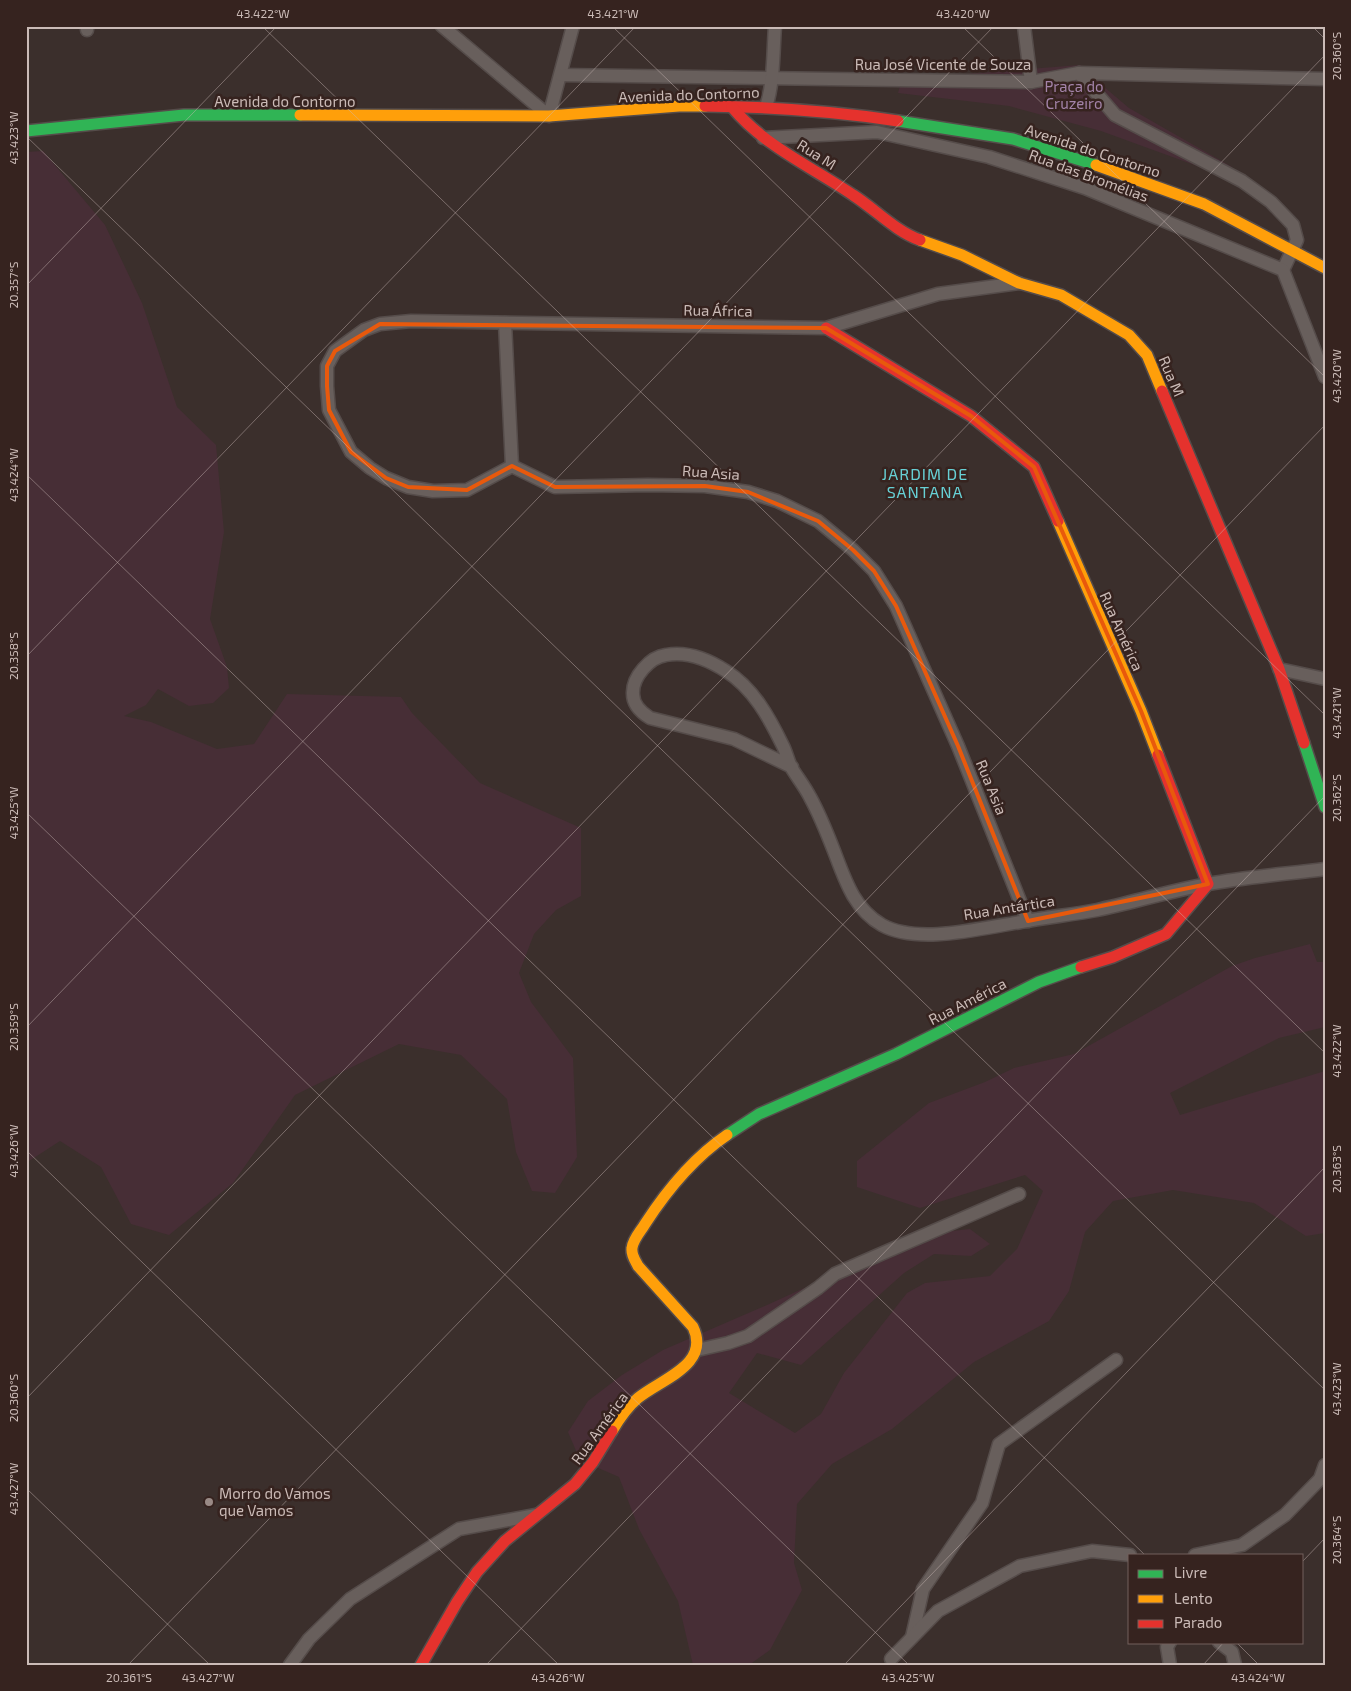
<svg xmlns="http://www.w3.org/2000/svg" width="1351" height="1691" font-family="'Exo 2',sans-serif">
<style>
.green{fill:#472e36}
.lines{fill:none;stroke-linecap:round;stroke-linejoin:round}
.street-casing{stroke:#554c4a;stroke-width:15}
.fast-casing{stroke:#554c4a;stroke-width:14}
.slow-casing{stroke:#554c4a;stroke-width:14}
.jam-casing{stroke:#554c4a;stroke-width:14}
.street{stroke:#685f5c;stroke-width:12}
.fast{stroke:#30b455;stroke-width:11}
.slow{stroke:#ff9f0a;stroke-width:11}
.jam{stroke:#e5322d;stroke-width:11}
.marked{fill:none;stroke:#e8590c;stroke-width:4;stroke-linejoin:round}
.ticks{fill:none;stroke:#cbbbb7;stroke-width:1;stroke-opacity:0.45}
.poi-dot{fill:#998a86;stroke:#36231f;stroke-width:2}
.labels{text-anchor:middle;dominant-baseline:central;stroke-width:5;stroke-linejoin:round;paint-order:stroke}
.street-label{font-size:15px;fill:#cbbbb7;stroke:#36231f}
.park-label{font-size:15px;fill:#a484aa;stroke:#36231f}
.poi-label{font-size:15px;fill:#cbbbb7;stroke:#36231f;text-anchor:start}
.neighbourhood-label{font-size:16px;letter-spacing:1px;fill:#67d0d5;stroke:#36231f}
.neatline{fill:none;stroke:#cbbbb7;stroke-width:2}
.ticks-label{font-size:12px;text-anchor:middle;fill:#cbbbb7}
</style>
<rect width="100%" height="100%" fill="#3b2f2c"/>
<g class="green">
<path d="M1080 65 1091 72 1103 86 1129 108 1232 167 1222 175 1101 131 1009 106 898 93 902 79Z"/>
<path d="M43 151 105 225 142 303 177 407 216 445 224 532 210 619 227 667 229 688 213 703 189 706 158 689 146 705 124 716 151 722 217 749 254 744 287 694 401 697 412 713 480 783 581 828V896L556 910 534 934 519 973 531 1002 573 1058 577 1157 555 1193 532 1191 516 1152 507 1099 461 1055 399 1044 295 1095 233 1183 169 1235 131 1224 101 1167 60 1141 26 1163V152Z"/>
<path d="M1310 944 1317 962H1325V1027L1279 1038 1170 1093 1180 1115 1325 1071V1233L1306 1236 1254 1203 1173 1190 1113 1201 1085 1232 1069 1291 1049 1321 974 1362 892 1429 832 1464 797 1504 794 1563 802 1590 770 1650 749 1665H693L678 1601 639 1529 619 1477 580 1460 568 1432 588 1401 622 1375 663 1350 767 1305 923 1234 970 1229 990 1244 971 1256 934 1254 904 1273 801 1365 757 1353 729 1393 795 1433 821 1414 844 1373 907 1293 925 1283 990 1276 1017 1249 1043 1191 1025 1175 920 1208 857 1187V1161L929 1103 985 1082 1014 1068 1074 1054 1232 966 1255 958Z"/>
</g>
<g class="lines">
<g class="street-casing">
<g id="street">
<path d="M87 26V30"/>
<path d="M442 26 549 116 573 26"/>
<path d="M1024 26 1031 82"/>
<path d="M1079 73 1115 115 1242 181 1271 202 1293 225 1297 240 1283 270"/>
<path d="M561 75 1031 82 1079 73 1325 79"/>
<path d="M766 107C774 82 773 53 775 26"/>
<path d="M763 138 877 132 989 157 1085 188 1283 270 1325 377"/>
<path d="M1019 283 938 294 826 328 411 321 380 324 364 330 335 351 327 366V386L329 410 351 452 370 468 386 478 408 487 433 491 467 490 512 466 555 487 648 485 705 486 748 492 777 501 818 521 853 550 874 571 896 606 958 746 1028 921"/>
<path d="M505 323 512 466"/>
<path d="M1279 669 1325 679"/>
<path d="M792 767 734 739 650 718C642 713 633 705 633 694 632 677 650 657 666 655 687 651 709 660 726 671 753 688 769 717 783 746 786 752 788 760 791 767 797 777 805 787 810 797 820 815 827 833 834 851 845 880 854 909 882 925 918 945 982 928 1021 922 1046 917 1072 915 1097 910 1134 902 1170 891 1208 884 1246 877 1286 874 1325 869"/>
<path d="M697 1350 728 1343 748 1336 818 1288 835 1274 1019 1194"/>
<path d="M1195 1555 1242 1545 1285 1515 1320 1479 1325 1465"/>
<path d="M912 1637 923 1589 982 1503 999 1444 1116 1360"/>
<path d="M1170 1642 1167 1647 1170 1665"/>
<path d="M1219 1642 1232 1652 1235 1665"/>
<path d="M891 1659 938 1611 1020 1566 1092 1551 1130 1555"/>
<path d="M290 1665 309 1639 350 1599 459 1529 536 1515"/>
</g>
</g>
<g class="fast-casing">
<g id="fast">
<path d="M898 121 1013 139 1096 165"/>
<path d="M26 131 184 115H300"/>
<path d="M1304 743 1325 807"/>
<path d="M727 1135 759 1114 896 1054 1039 982 1081 967"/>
</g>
</g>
<g class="slow-casing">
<g id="slow">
<path d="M300 115 549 116 679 106H705"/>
<path d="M1096 165 1204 204 1325 268"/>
<path d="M920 240 962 255 1019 283 1061 295 1129 335 1147 355 1162 391"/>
<path d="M1058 521 1141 711 1158 755"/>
<path d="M612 1431C619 1419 627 1407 638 1398 661 1379 711 1365 693 1327L638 1266C635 1260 631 1255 632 1248 633 1239 641 1231 645 1224 667 1190 693 1158 727 1135"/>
</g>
</g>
<g class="jam-casing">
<g id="jam">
<path d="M705 106C770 107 834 111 898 121"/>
<path d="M732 107C764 146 812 167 853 195 875 209 895 231 920 240"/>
<path d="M826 328 971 416 1034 467 1058 521"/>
<path d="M1162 391 1279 669 1304 743"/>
<path d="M1081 967 1113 957 1166 934 1208 884 1158 755"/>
<path d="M421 1665 457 1602 477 1572 505 1541 575 1484 593 1462 612 1431"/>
</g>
</g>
<use href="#street" class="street"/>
<use href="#fast" class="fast"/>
<use href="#slow" class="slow"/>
<use href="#jam" class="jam"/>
</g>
<path class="marked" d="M380 324 826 328 971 416 1034 467 1141 711 1208 884 1028 921 958 746 896 606 874 571 853 550 818 521 748 492 705 486 555 487 512 466 467 490 408 487 386 478 351 452 329 410 327 386V366L335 351Z"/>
<path class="ticks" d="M262 26 1325 1053M612 26 1325 715M962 26 1325 377M1312 26 1325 39M26 136 1325 1390M26 286 277 26M26 474 1145 1555M26 657 636 26M26 812 909 1665M26 1028 994 26M26 1150 559 1665M26 1399 1325 55M26 1488 210 1665M1302 1562 1325 1538M1236 1642 1259 1665M128 1665 1325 425M486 1665 1325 796M844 1665 1325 1167M1203 1665 1224 1642"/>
<circle class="poi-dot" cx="209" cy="1502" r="5"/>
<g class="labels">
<g class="street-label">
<text x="943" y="64">Rua José Vicente de Souza</text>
<text transform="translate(689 94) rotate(-2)">Avenida do Contorno</text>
<text x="285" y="101">Avenida do Contorno</text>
<text transform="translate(1093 150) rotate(18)">Avenida do Contorno</text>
<text transform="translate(817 154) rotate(32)">Rua M</text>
<text transform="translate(1089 175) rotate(20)">Rua das Bromélias</text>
<text transform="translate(718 310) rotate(1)">Rua África</text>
<text transform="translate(1172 376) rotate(67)">Rua M</text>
<text transform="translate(711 472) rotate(4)">Rua Asia</text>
<text transform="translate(1122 631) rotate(66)">Rua América</text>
<text transform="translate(992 787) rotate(68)">Rua Asia</text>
<text transform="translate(1009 907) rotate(-9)">Rua Antártica</text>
<text transform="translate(967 1001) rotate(-27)">Rua América</text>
<text transform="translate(599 1428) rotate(-54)">Rua América</text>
</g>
<g class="park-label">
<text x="1074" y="86">Praça do<tspan x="1074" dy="17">Cruzeiro</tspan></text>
</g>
<g class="poi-label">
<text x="219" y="1493">Morro do Vamos<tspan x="219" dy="17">que Vamos</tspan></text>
</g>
<g class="neighbourhood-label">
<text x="925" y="473">JARDIM DE<tspan x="925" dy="18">SANTANA</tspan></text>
</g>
</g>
<rect width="1351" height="1691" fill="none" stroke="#36231f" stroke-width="55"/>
<rect x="1128" y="1554" width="175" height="90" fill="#36231f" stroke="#72605c"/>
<rect x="1138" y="1570" width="25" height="8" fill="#30b455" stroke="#72605c"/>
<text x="1174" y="1578" font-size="15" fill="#cbbbb7">Livre</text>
<rect x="1138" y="1595" width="25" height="8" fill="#ff9f0a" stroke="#72605c"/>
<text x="1174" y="1604" font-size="15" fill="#cbbbb7">Lento</text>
<rect x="1138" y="1620" width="25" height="8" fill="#e5322d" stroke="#72605c"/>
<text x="1174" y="1628" font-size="15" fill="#cbbbb7">Parado</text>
<rect x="28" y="28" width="1296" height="1636" class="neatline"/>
<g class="ticks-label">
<text x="263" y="18">43.422°W</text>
<text x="613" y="18">43.421°W</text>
<text x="963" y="18">43.420°W</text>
<text transform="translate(1337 56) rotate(-90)" y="4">20.360°S</text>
<text transform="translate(14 138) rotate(-90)" y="4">43.423°W</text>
<text transform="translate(14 285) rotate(-90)" y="4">20.357°S</text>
<text transform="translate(1337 376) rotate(-90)" y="4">43.420°W</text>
<text transform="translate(14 475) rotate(-90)" y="4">43.424°W</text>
<text transform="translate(14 656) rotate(-90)" y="4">20.358°S</text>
<text transform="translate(1337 713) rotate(-90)" y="4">43.421°W</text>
<text transform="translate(1337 798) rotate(-90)" y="4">20.362°S</text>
<text transform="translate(14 813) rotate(-90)" y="4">43.425°W</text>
<text transform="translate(14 1027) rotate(-90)" y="4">20.359°S</text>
<text transform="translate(1337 1051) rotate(-90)" y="4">43.422°W</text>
<text transform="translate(14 1151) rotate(-90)" y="4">43.426°W</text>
<text transform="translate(1337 1169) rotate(-90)" y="4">20.363°S</text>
<text transform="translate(1337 1389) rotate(-90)" y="4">43.423°W</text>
<text transform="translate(14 1398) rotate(-90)" y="4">20.360°S</text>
<text transform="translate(14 1489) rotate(-90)" y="4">43.427°W</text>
<text transform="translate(1337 1540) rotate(-90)" y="4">20.364°S</text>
<text x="129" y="1682">20.361°S</text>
<text x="208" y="1682">43.427°W</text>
<text x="558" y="1682">43.426°W</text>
<text x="908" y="1682">43.425°W</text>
<text x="1258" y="1682">43.424°W</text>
</g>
</svg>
